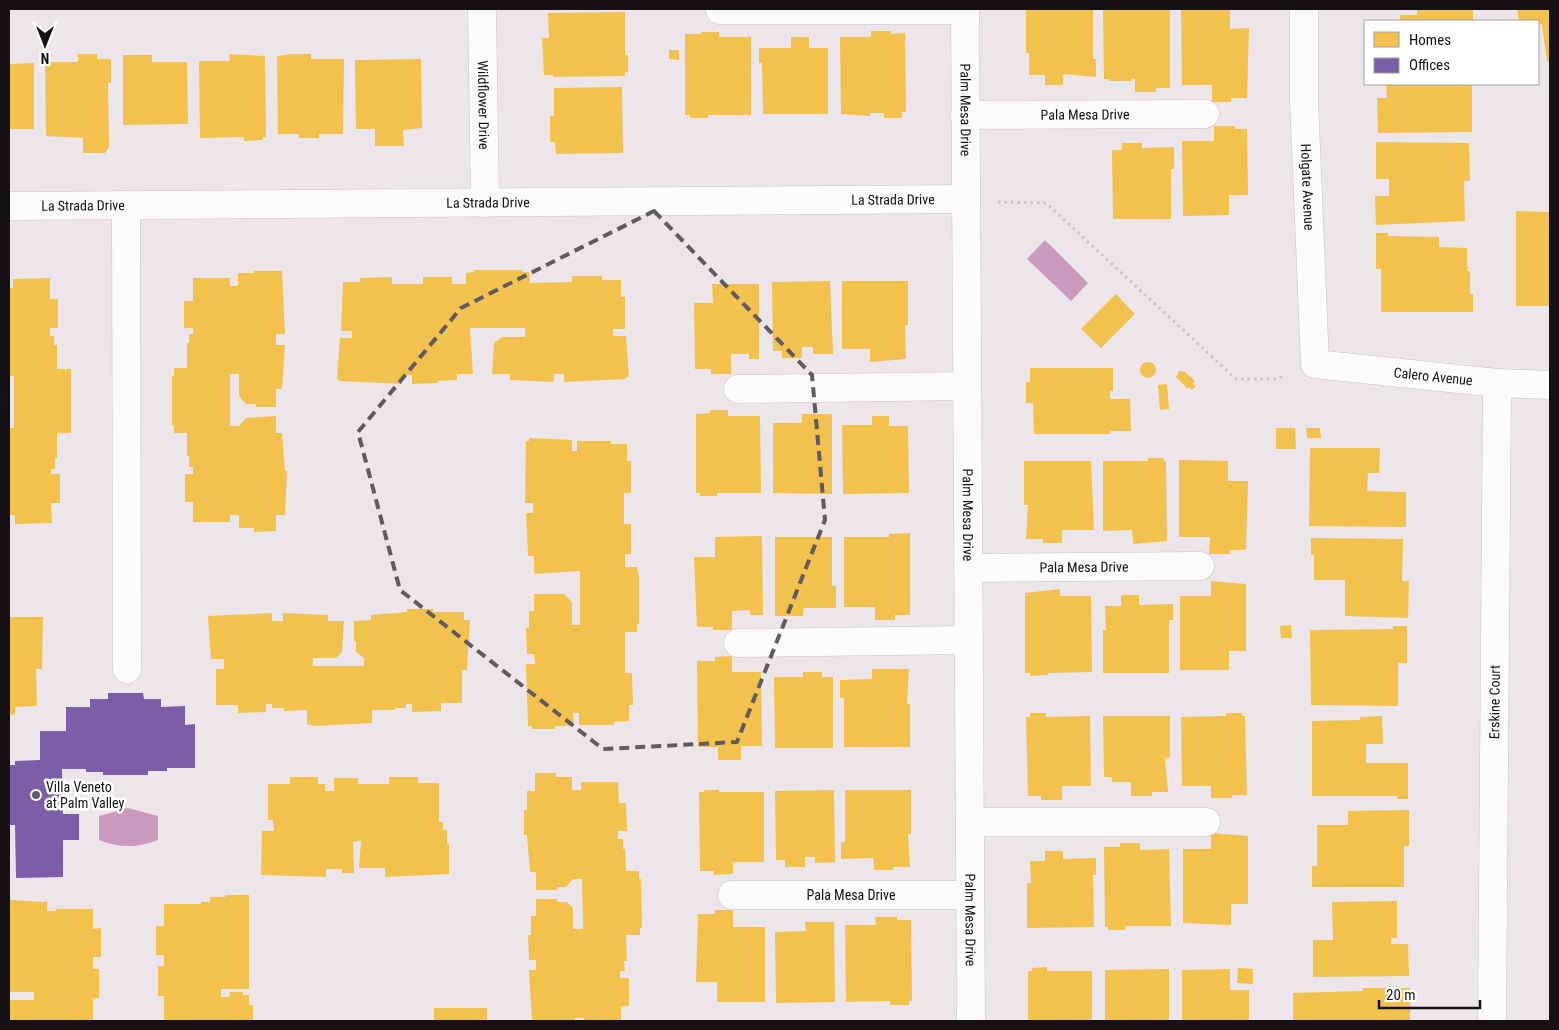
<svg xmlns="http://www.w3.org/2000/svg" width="1559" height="1030" font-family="'Roboto Condensed',sans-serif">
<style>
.water{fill:#ca9abe}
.homes{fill:#f2c14e}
.offices{fill:#7b5ea7}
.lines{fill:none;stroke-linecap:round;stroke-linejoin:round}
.minor-casing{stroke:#c7c2c6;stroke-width:29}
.path{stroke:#c9c5c8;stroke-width:3;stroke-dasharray:2.5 4;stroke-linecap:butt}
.minor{stroke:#fcfbfc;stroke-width:28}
.marked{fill:none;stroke:#605b5f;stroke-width:4;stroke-dasharray:10 6;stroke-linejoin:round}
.poi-dot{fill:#605b5f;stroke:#fff;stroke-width:2}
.labels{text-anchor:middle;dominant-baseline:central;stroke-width:5;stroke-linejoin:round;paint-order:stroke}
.street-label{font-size:14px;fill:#151014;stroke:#fff}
.poi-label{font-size:14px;fill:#151014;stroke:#fff;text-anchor:start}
</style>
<rect width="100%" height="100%" fill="#ece6eb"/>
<g class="water">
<path d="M1045 240 1088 283 1071 301 1027 259Z"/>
<path d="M128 808 158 816V840C137 848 120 848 99 840V816Z"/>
</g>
<g class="homes">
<path d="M1026 9H1093V59H1096V77L1063 74V85H1045V75H1029V53H1026Z"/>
<path d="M1103 9H1170V88H1156V92H1135V79H1131L1132 81H1109V79H1104Z"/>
<path d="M1181 9H1230V29L1249 28 1247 98H1231V102H1212V85H1182Z"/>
<path d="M1417 9H1473V21H1400V15H1417Z"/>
<path d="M1517 9H1550V61L1547 62 1542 24 1538 25V21H1519Z"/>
<path d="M625 12V55H628V72H625V76L553 77V75H544L542 38H549L548 13Z"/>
<path d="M871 31H891V34L905 33 906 112H902V118H884V113H870V116L841 114 840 37H871Z"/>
<path d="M701 32H719V37H751V115H708V118H690V115H685V34H701Z"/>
<path d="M791 37H809V48H828V114H763L762 63H759V48H791Z"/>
<path d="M669 50H679V60L669 59Z"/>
<path d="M78 54H97V59H111V83H108L109 147 105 153H83V138L46 136 45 62H78Z"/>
<path d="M229 54 265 56 266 137H263V140L244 141V137L200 138 199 61H230Z"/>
<path d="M292 54H311V59H344L343 134H319V138H299V134H278L277 56Z"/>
<path d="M123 55H152V62H187L188 124 123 125Z"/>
<path d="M421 59 422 128 403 130 404 146H375V129H356L355 60Z"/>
<path d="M34 63V129H9V64Z"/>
<path d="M1386 84H1472V132L1378 133 1377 98H1387Z"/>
<path d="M622 87 623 153 556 154 555 142H550V116H554V88Z"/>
<path d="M1214 126H1235V129H1247L1248 195H1229V215L1183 216 1182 141H1214Z"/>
<path d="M1376 142 1469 143 1470 181H1464L1465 221 1376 225 1375 196H1389V179H1376Z"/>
<path d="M1122 143H1142V148L1174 147V169H1171V219H1113L1112 150H1122Z"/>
<path d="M1516 211 1550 212 1549 306H1516Z"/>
<path d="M1376 233H1388V236L1439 237V247L1467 248V271H1470V294H1473V312H1381V269H1376Z"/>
<path d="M474 270H522V272H529L530 283 572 282V276H602V280H621V297H625V329H613V336H626L629 377H626V379L564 382V374H554V382L510 380V374H492L494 343 502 337H525V328H470L473 374H457V380L438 381V383L412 384V375H402V384L340 381 337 379 340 338H352V331H341L343 282H360V278L392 277V284H423V277H452V284H466V273L474 272Z"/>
<path d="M254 271H282L285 334H276V345H285L282 389H276V407H256V404H246L239 396V374H230V426H239L246 418 276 416V433H282L285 471H287L285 515H276V531L254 532V528H239V515H230V522H193V502H185V474H193V467H189V456H187V433H174V425H172V376H174V368H187V343H189V334H193V328H184V301H193V278H230V286H238V273H254Z"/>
<path d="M50 278V299H58V328H50V336H54V345H57V369H71V433H57V458H55V469H51V474H60V503H51L52 523 15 524V515H9V428H14V376H9V288H13V279Z"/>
<path d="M830 281 833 354H813V347H802V358H782V351H773L772 282Z"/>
<path d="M842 281H908V325H905L906 359 870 362V349H842Z"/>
<path d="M712 284H759V359H749V354H731V374H711V369H695L694 303H713Z"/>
<path d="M1116 294 1135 314 1101 348 1081 329Z"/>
<circle cx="1148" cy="370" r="8"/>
<path d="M1030 368H1113V391H1110V399H1130L1131 431H1110V434H1034L1033 403H1026V382H1030Z"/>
<path d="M1180 370 1182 372 1184 371 1195 381 1193 384 1196 386 1192 390 1189 387 1188 389 1176 377Z"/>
<path d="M1167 384 1169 409 1160 410 1158 385Z"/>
<path d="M710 410H728V416H760L761 493H717V496H700V493H696V414L710 413Z"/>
<path d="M802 414H832V494L773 493V423H802Z"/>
<path d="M872 416H889V426H908L909 493 843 494 842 425H872Z"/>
<path d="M1276 428H1295L1296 449H1276Z"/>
<path d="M1306 428H1320L1321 438H1307Z"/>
<path d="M529 438 572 440V451H577V441H611V444H627V461H631V493H624V524H631V554H625V567H637L639 576V624H637V632H625V673H632L633 705H629V721L614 722V725H579V713H573L574 726H555V729H532V726H528L526 664H535L534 654H527L526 628H529V611H534V594H564L572 602V625H580V571L534 574V556H528L526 513H533V503H525L526 441H529Z"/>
<path d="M1310 448H1380L1379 473H1368L1367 491 1406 492V527L1309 526Z"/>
<path d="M1148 458H1164V461H1166L1167 541 1133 544 1132 530 1103 531V461H1148Z"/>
<path d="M1179 460 1228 461V481H1248L1246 550H1230V554H1209L1210 537H1179Z"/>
<path d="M1024 461H1091L1094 530H1062V543H1043V539H1026L1028 505H1024Z"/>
<path d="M910 533V615H895V620H875V607H844V537H889V534Z"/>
<path d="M762 536 763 615H750V610L732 611V630H713V627H697L694 557H715V537Z"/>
<path d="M775 537H832V586H836V608H803V616H775Z"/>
<path d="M1311 538 1403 539 1402 581H1409L1408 618 1345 616V580H1314V555H1311Z"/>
<path d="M1211 581 1246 584V651H1229V670H1180V596H1211Z"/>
<path d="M1060 589V596H1091L1092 672 1048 673V675L1030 676V673H1025V593Z"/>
<path d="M1121 595H1139V605L1173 604V620H1169V673H1103V630H1106L1105 606H1121Z"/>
<path d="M407 609H433V612H464V620H470L467 670H462V703H441V711L412 712V704H406V708H395V710H372V723L315 726 307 724V710L284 711V708H272V704H266V712L238 713V705H216V669H224V659H211L208 616 272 613V621H283V613L328 615V621H344L342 652 336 658H313V666H364V658L356 652V641H354V621L371 620V615L407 612Z"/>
<path d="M9 617H43L42 669H36L37 706 15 707V714L9 715Z"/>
<path d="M1291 625 1292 638H1281L1280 626Z"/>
<path d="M1393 626H1407V663H1398V706L1311 705 1310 630 1393 629Z"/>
<path d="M732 656V672H761L762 746H741V760H718V747H698L697 661H715V657Z"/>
<path d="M872 669H909L907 704H910V747H844V698H840V680L872 679Z"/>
<path d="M803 672H822V677H833V748H775L774 677H803Z"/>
<path d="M1030 713H1046V717L1090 716 1091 786H1062V800H1041V796H1028L1026 717H1030Z"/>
<path d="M1226 713H1242V716H1245L1247 795H1232V798H1211V786H1182L1181 717 1226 716Z"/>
<path d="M1103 716H1170V758H1165L1168 792H1152V796H1131V782H1112V777H1104Z"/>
<path d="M1382 716 1383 744H1366V763H1408V799H1397V796H1312V721L1360 720V717Z"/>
<path d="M535 773H556V777H572V790H581V782H618L619 803H626L627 831H618V839H623V849H625L626 871H639V879H641L642 928H640V935H626L627 961H624L625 971H620V978H629V1006H621V1021H584V1018H575V1021H532L529 970H536V960H529L528 935H531V916H536V899H557V902H567L573 908V929H583L582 879H573L566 887H557V890H536V872H530L527 835H524V810H527V791H535Z"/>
<path d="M290 777H318V784H325V791H334V778H358V784H389V777H418V783H439V822H443V830H447V845L449 844V874L385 877V868H359L361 841 353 842 354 873H342V869H326V877L261 875 262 831H274L273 820H268V784H290Z"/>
<path d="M704 790H719V792H764V862H733V874L714 875V871H700L699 792H704Z"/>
<path d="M834 790 835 862 815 863V857H805V867H785V860H776L775 791Z"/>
<path d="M845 790H911V834H908L910 867H893V870H874L873 858 841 859V842H845Z"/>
<path d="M1409 810V846H1404V887H1312V866H1317V825H1348V811Z"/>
<path d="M1211 833 1248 836V904H1231V925L1183 923V849H1211Z"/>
<path d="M1120 843H1140V850L1169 849 1171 926H1125V930H1108V927H1105L1104 847H1120Z"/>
<path d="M1045 851H1063V859L1096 858V875H1093L1094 927 1027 928V883H1031L1030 861H1045Z"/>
<path d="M225 895H249V989H221V997H229L230 992H243V995H249V1005H253V1021H164V996H158V966H164V955H156V926H164V904H201V902H210V897H225Z"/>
<path d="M9 900 47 902V911H56V909H93V929L101 928V957H93V969H99V998H93V1021H9V1000H34V992H9Z"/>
<path d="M1397 901V938H1391V944H1408L1409 976 1313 977V940H1333L1332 902Z"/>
<path d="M715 910H733V927H765V1002H717V982H696L698 914H715Z"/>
<path d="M875 917H897V920H911L912 1001H909V1005H890V1001L846 1002 845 925H876Z"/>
<path d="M805 922H834L835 1002 776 1003 775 932 806 931Z"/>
<path d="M1047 967V971H1092V1021H1028V971H1032V968Z"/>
<path d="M1238 968 1253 969V984L1237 983Z"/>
<path d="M1169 969V1021H1105V970Z"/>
<path d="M1230 969V990H1249V1021H1182V970Z"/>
<path d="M1363 988H1410V1021H1293V993L1363 991Z"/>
<rect x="434" y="1008" width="53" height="13"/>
</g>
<path class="offices" d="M108 693H143L144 699H161V707L185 706V725L195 724V768H167V771H148V775H103V772H86V769H62L63 814H79V840H63V877L16 878 15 825H9V765H15V761L40 760V731H66V707H90V699H108Z"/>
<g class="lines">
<g class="minor-casing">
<g id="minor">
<path id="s1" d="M482 9 485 203"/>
<path id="s2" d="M965 9 971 1021"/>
<path id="s3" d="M1304 9V100L1315 364 1497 383 1550 385"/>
<path d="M720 10H965"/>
<path id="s4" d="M965 115 1205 114"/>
<path d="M126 205 127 669"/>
<path id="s5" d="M9 206 966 199"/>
<path d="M738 389 967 386"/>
<path id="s6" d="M968 568 1200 566"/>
<path d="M738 643 969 640"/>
<path d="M970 822H1206"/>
<path id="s7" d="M732 895H970"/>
<path id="s8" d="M1492 1021 1497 383"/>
</g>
</g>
<path class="path" d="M998 202 1046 203 1236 379H1277L1286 375"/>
<use href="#minor" class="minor"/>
</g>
<path class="marked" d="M654 211 812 375 825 520 737 742 603 749 400 590 358 432 461 308Z"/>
<circle class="poi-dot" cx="36" cy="795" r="5"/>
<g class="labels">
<g class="street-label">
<text stroke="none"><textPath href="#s1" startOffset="96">Wildflower Drive</textPath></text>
<text stroke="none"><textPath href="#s2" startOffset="101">Palm Mesa Drive</textPath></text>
<text stroke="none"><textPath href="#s4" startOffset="120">Pala Mesa Drive</textPath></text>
<text stroke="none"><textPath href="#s3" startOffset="178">Holgate Avenue</textPath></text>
<text stroke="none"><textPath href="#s5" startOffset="884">La Strada Drive</textPath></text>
<text stroke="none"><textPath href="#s5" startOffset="479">La Strada Drive</textPath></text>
<text stroke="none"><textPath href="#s5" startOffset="74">La Strada Drive</textPath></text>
<text stroke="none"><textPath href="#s3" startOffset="474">Calero Avenue</textPath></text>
<text stroke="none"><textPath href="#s2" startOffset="506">Palm Mesa Drive</textPath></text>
<text stroke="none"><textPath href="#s6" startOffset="116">Pala Mesa Drive</textPath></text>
<text stroke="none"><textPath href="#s8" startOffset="319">Erskine Court</textPath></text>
<text stroke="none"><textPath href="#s7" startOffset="119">Pala Mesa Drive</textPath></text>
<text stroke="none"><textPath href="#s2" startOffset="911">Palm Mesa Drive</textPath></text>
</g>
<g class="poi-label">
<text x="46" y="787">Villa Veneto<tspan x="46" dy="16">at Palm Valley</tspan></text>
</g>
</g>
<rect width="1559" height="1030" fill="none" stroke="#151014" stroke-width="20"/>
<rect x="1364" y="20" width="175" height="65" fill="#ffffff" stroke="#a19fa1"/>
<rect x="1374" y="32" width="25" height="15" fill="#f2c14e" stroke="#a19fa1"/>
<text x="1409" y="45" font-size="15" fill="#151014">Homes</text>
<rect x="1374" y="58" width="25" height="15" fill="#7b5ea7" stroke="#a19fa1"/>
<text x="1409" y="70" font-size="15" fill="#151014">Offices</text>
<g transform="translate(45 45) rotate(180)" stroke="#ffffff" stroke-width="4" paint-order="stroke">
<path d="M0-4L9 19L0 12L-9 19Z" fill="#151014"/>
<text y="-8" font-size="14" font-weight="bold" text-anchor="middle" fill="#151014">N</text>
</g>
<path d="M1379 1000v8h101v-8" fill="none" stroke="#151014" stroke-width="2.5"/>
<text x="1386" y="1000" font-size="15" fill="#151014" stroke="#ffffff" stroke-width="4" paint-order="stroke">20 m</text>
</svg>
